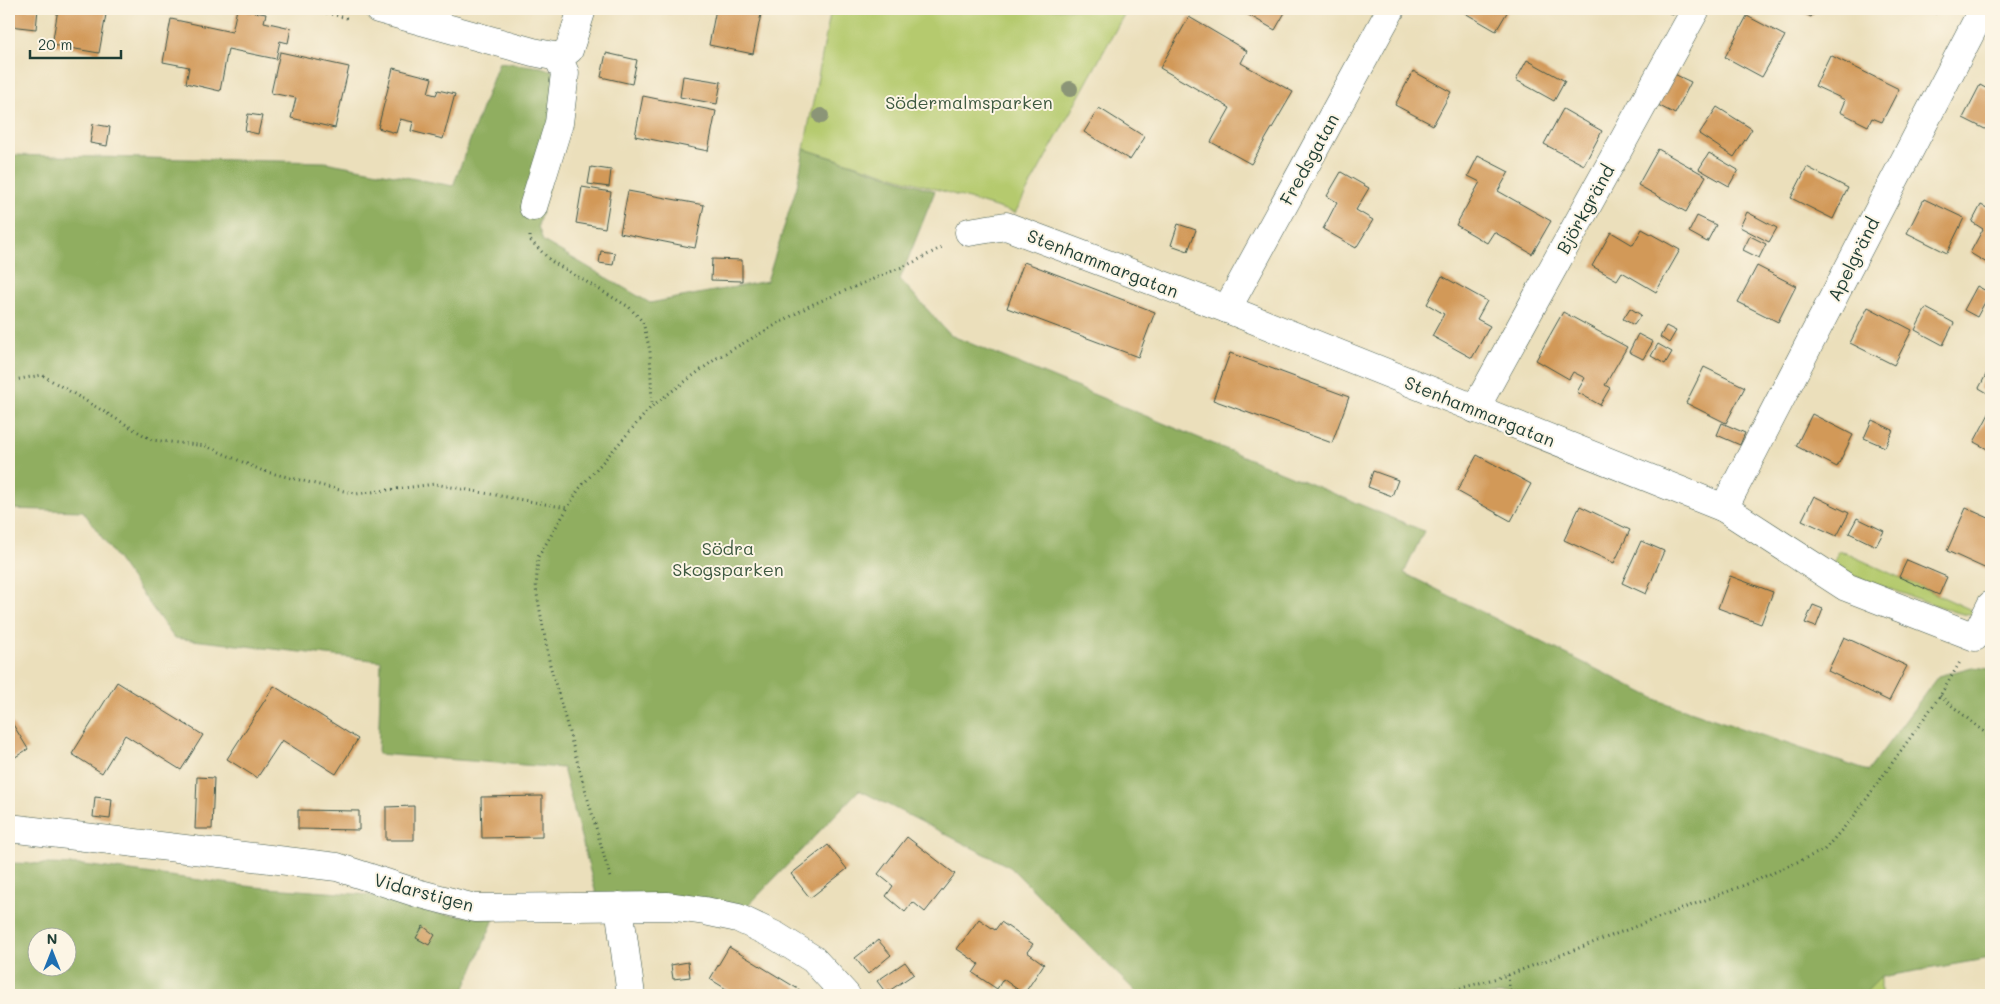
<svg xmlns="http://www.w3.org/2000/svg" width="2000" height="1004" font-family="Mali,sans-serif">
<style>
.green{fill:#b5ca6e;stroke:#6a8451}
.forest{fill:#90ae61;stroke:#58764a;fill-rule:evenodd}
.building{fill:#d29958}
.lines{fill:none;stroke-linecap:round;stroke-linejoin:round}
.minor-casing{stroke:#3e5548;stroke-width:29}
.path{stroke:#3e5548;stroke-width:3;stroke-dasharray:1 4;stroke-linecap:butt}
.minor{stroke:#fff;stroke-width:28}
.tree{fill:#8b9577}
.labels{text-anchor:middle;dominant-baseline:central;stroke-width:4;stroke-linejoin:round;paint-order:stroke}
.park-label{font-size:18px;fill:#3d5940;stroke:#fcf5e5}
.street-label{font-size:18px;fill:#1f3d34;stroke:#fcf5e5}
</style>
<rect width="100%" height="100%" fill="#fcf5e5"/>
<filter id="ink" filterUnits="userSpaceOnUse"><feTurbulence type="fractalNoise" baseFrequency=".02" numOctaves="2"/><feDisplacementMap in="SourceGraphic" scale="10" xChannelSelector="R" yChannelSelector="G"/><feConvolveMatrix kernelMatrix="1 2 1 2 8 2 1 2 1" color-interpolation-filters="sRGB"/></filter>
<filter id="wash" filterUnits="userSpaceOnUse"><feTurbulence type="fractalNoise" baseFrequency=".0096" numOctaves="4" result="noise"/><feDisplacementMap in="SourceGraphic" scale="20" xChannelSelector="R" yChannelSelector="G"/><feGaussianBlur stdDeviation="1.12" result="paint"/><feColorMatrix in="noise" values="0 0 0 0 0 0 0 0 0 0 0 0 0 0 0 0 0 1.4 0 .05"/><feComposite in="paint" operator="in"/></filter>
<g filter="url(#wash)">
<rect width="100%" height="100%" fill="#ebdfbb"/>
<g class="green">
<path d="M831 9H1127L1015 213 804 149Z"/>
<path d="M1839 550 1978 613 1967 615 1952 611 1840 571 1833 564Z"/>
<path d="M1881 977V995H1863Z"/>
</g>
<g class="forest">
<path d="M499 62 541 67 576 79 538 226 543 241 650 303 767 281 797 186 804 149 935 191 900 279 950 335 1424 531 1404 573 1660 701 1868 771 1938 676 1972 667 1991 669V958L1881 977 1863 995H1139L1010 867 859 790 748 906 596 894 563 768 378 754 381 661 174 638 83 511 9 509V155L325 162 453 186Z"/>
<path d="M9 863 84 865 254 887 370 895 434 913 494 919 462 995H9ZM38 936H68V966H38Z"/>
</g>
<g id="blocks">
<g class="building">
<path d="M9 9H38L36 29 9 26Z"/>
<path d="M58 9H107L99 53 52 45Z"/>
<path d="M237 9 266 14 264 22 291 28 288 43 280 41 276 59 228 49 220 91 186 83 189 67 163 62 171 19 232 32Z"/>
<path d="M649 9H672L671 14Z"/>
<path d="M716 9H762L753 54 709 45Z"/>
<path d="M1238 9H1287L1275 30Z"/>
<path d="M1458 9H1509L1496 31Z"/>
<path d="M1662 9H1677L1673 15Z"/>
<path d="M1796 9H1817L1811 17Z"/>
<path d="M1926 9H1938L1936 14Z"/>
<path d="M1747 16 1785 36 1762 77 1725 57Z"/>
<path d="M1189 17 1247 51 1241 63 1293 92 1251 164 1211 142 1230 108 1160 68Z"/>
<path d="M280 52 349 67 335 128 291 118 296 98 271 93Z"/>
<path d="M606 53 637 60 632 84 601 77Z"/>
<path d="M1830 55 1899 89 1882 122 1872 118 1868 126 1840 112 1845 100 1815 86Z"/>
<path d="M1527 60 1565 81 1554 101 1516 80Z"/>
<path d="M393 68 432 78 428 93 436 95 438 90 455 94 443 139 411 131 413 122 400 119 396 133 378 128Z"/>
<path d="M1413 71 1451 92 1433 125 1395 105Z"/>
<path d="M1672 73 1691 82 1675 114 1656 104Z"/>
<path d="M683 76 721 82 717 104 680 97Z"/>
<path d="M1980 85 1991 91V132L1963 118Z"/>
<path d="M643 96 716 111 708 151 635 136Z"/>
<path d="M1717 107 1752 129 1734 157 1699 134Z"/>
<path d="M1099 108 1145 137 1130 160 1084 132Z"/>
<path d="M1563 109 1602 131 1584 165 1544 144Z"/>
<path d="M248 114 262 116 258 134 245 131Z"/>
<path d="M93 124 110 127 107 146 90 143Z"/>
<path d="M1658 149 1706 176 1686 212 1638 185Z"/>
<path d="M1709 153 1738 170 1729 186 1699 169Z"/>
<path d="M1478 156 1509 172 1498 191 1551 221 1532 254 1494 232 1487 243 1456 225 1480 182 1468 176Z"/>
<path d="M591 167 611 170 609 187 588 184Z"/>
<path d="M1807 167 1848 188 1833 219 1791 198Z"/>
<path d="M1341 172 1369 188 1356 210 1373 220 1356 248 1323 229 1337 202 1327 196Z"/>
<path d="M582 187 611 192 605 228 576 223Z"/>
<path d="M628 191 704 205 695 248 620 233Z"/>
<path d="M1924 199 1964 218 1947 253 1907 233Z"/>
<path d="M1981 205 1991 210V255L1987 263 1970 253 1983 229 1972 222Z"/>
<path d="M1747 212 1777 228 1769 242 1740 227Z"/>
<path d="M1697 216 1716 225 1707 242 1689 232Z"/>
<path d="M1178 224 1196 230 1188 251 1171 245Z"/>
<path d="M1642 229 1680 250 1656 292 1622 272 1617 280 1592 266 1611 232 1633 245Z"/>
<path d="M1750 236 1766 244 1759 258 1743 250Z"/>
<path d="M601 251 615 253 613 265 599 263Z"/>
<path d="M712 259 742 260V281L711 280Z"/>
<path d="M1024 262 1155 312 1138 357 1007 308Z"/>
<path d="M1757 266 1796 286 1778 322 1738 302Z"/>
<path d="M1442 276 1487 301 1477 319 1490 326 1472 358 1432 336 1444 314 1427 304Z"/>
<path d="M1977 286 1990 293 1977 317 1964 310Z"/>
<path d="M1868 307 1912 330 1894 365 1850 343Z"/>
<path d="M1630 308 1641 315 1634 325 1623 319Z"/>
<path d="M1926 308 1954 323 1943 345 1915 330Z"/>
<path d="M1563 312 1627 347 1605 385 1610 388 1600 405 1577 392 1585 378 1573 372 1569 379 1536 360Z"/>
<path d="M1666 326 1676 331 1669 343 1660 337Z"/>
<path d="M1638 334 1653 342 1643 359 1629 352Z"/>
<path d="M1658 344 1672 352 1665 364 1651 356Z"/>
<path d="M1230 353 1349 397 1332 443 1213 400Z"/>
<path d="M1991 365V395L1979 388Z"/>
<path d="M1704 367 1745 387 1726 423 1686 403Z"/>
<path d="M1991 410V451L1974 442Z"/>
<path d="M1812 414 1853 435 1837 467 1796 446Z"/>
<path d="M1872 420 1893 430 1885 447 1864 438Z"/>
<path d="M1722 423 1745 433 1740 445 1717 435Z"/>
<path d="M1477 455 1531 484 1511 521 1457 491Z"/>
<path d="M1373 471 1398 480 1392 496 1368 487Z"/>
<path d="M1814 496 1849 513 1837 536 1802 520Z"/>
<path d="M1580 506 1630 530 1614 563 1564 540Z"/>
<path d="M1966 508 1991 519V571L1947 551Z"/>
<path d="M1857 518 1884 531 1876 546 1849 533Z"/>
<path d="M1641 541 1664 551 1646 594 1622 583Z"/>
<path d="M1907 560 1947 577 1939 595 1899 577Z"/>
<path d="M1730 576 1773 592 1761 624 1718 608Z"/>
<path d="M1813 605 1823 609 1816 627 1805 623Z"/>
<path d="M1844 637 1907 666 1889 701 1828 671Z"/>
<path d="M117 682 203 735 181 770 125 735 102 773 72 754Z"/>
<path d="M274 686 358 739 336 774 282 740 257 778 227 759Z"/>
<path d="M9 718 28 749 9 761Z"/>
<path d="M197 777 214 778 212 829H195Z"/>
<path d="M542 796V837L482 838 481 797Z"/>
<path d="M95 797 112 799 110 819 93 817Z"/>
<path d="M414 806V840H386V807Z"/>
<path d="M298 810 359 811V830L298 829Z"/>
<path d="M907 837 955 874 925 912 913 902 905 912 886 896 893 886 878 874Z"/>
<path d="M828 845 847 869 810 898 791 874Z"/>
<path d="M979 919 995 930 1001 922 1033 944 1027 952 1044 964 1024 994 1003 979 997 989 973 973 979 964 957 949Z"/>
<path d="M423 926 435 935 429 945 416 938Z"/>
<path d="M878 940 891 955 868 974 855 958Z"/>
<path d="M729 947 808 995H736L710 979Z"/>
<path d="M688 962 690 977 673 979 671 965Z"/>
<path d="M905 962 914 974 886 993 877 981Z"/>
</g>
</g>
</g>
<g filter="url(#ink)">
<use href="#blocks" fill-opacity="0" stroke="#3e5548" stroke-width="1"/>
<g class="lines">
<g class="minor-casing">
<g id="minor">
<path d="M378 9 533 52 558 57"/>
<path d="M558 57 569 50 582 9"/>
<path d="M533 207 559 123 565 73 558 57"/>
<path d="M969 232 1006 226 1227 309 1724 508 1846 587 1975 637 1991 605"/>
<path d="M1227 309 1391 9"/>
<path d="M1475 409 1696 9"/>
<path d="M1724 508 1983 9"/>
<path d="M9 828 337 867 417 893 475 908 668 906 705 911 738 918 776 936 813 959 846 995"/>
<path d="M619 906 631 995"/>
</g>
</g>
<g class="path">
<path d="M312 9 350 19"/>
<path d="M530 236V240L551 261 629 307 643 322 650 351 652 405"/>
<path d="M9 381 42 375 152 440 206 446 263 471 356 494 435 484 567 508"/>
<path d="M1940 696 1989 736 1991 740"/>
<path d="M1989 736 1991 665"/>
<path d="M610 877 550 665 536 589 538 557 579 489 652 406 717 358 811 305 914 262 944 246"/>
<path d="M1508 975 1510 995"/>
<path d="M1436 995 1508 975 1750 883 1824 850 1855 815 1940 696 1960 662"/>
</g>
<use href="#minor" class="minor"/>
</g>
<g class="tree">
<circle cx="1070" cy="89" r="8"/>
<circle cx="821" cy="116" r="8"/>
</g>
</g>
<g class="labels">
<g class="park-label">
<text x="969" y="102">Södermalmsparken</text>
<text x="728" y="548">Södra<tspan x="728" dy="21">Skogsparken</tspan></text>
</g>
<g class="street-label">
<text transform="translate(1309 159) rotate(-61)">Fredsgatan</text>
<text transform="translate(1585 209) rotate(-61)">Björkgränd</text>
<text transform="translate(1853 259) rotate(-63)">Apelgränd</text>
<text transform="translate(1103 263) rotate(21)">Stenhammargatan</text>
<text transform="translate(1480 411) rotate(22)">Stenhammargatan</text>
<text transform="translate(424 892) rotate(15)">Vidarstigen</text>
</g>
</g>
<rect width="2000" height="1004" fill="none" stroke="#fcf5e5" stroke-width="30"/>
<g transform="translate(52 952)"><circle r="24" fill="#fcf5e5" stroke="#a4ab9e"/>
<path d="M0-4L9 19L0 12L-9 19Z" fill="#1f6fb2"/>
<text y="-8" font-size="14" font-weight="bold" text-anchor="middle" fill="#1f3d34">N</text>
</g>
<path d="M30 50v8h91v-8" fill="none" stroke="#1f3d34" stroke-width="2.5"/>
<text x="38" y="50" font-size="15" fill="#1f3d34" stroke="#fcf5e5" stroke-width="4" paint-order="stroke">20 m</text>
</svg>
